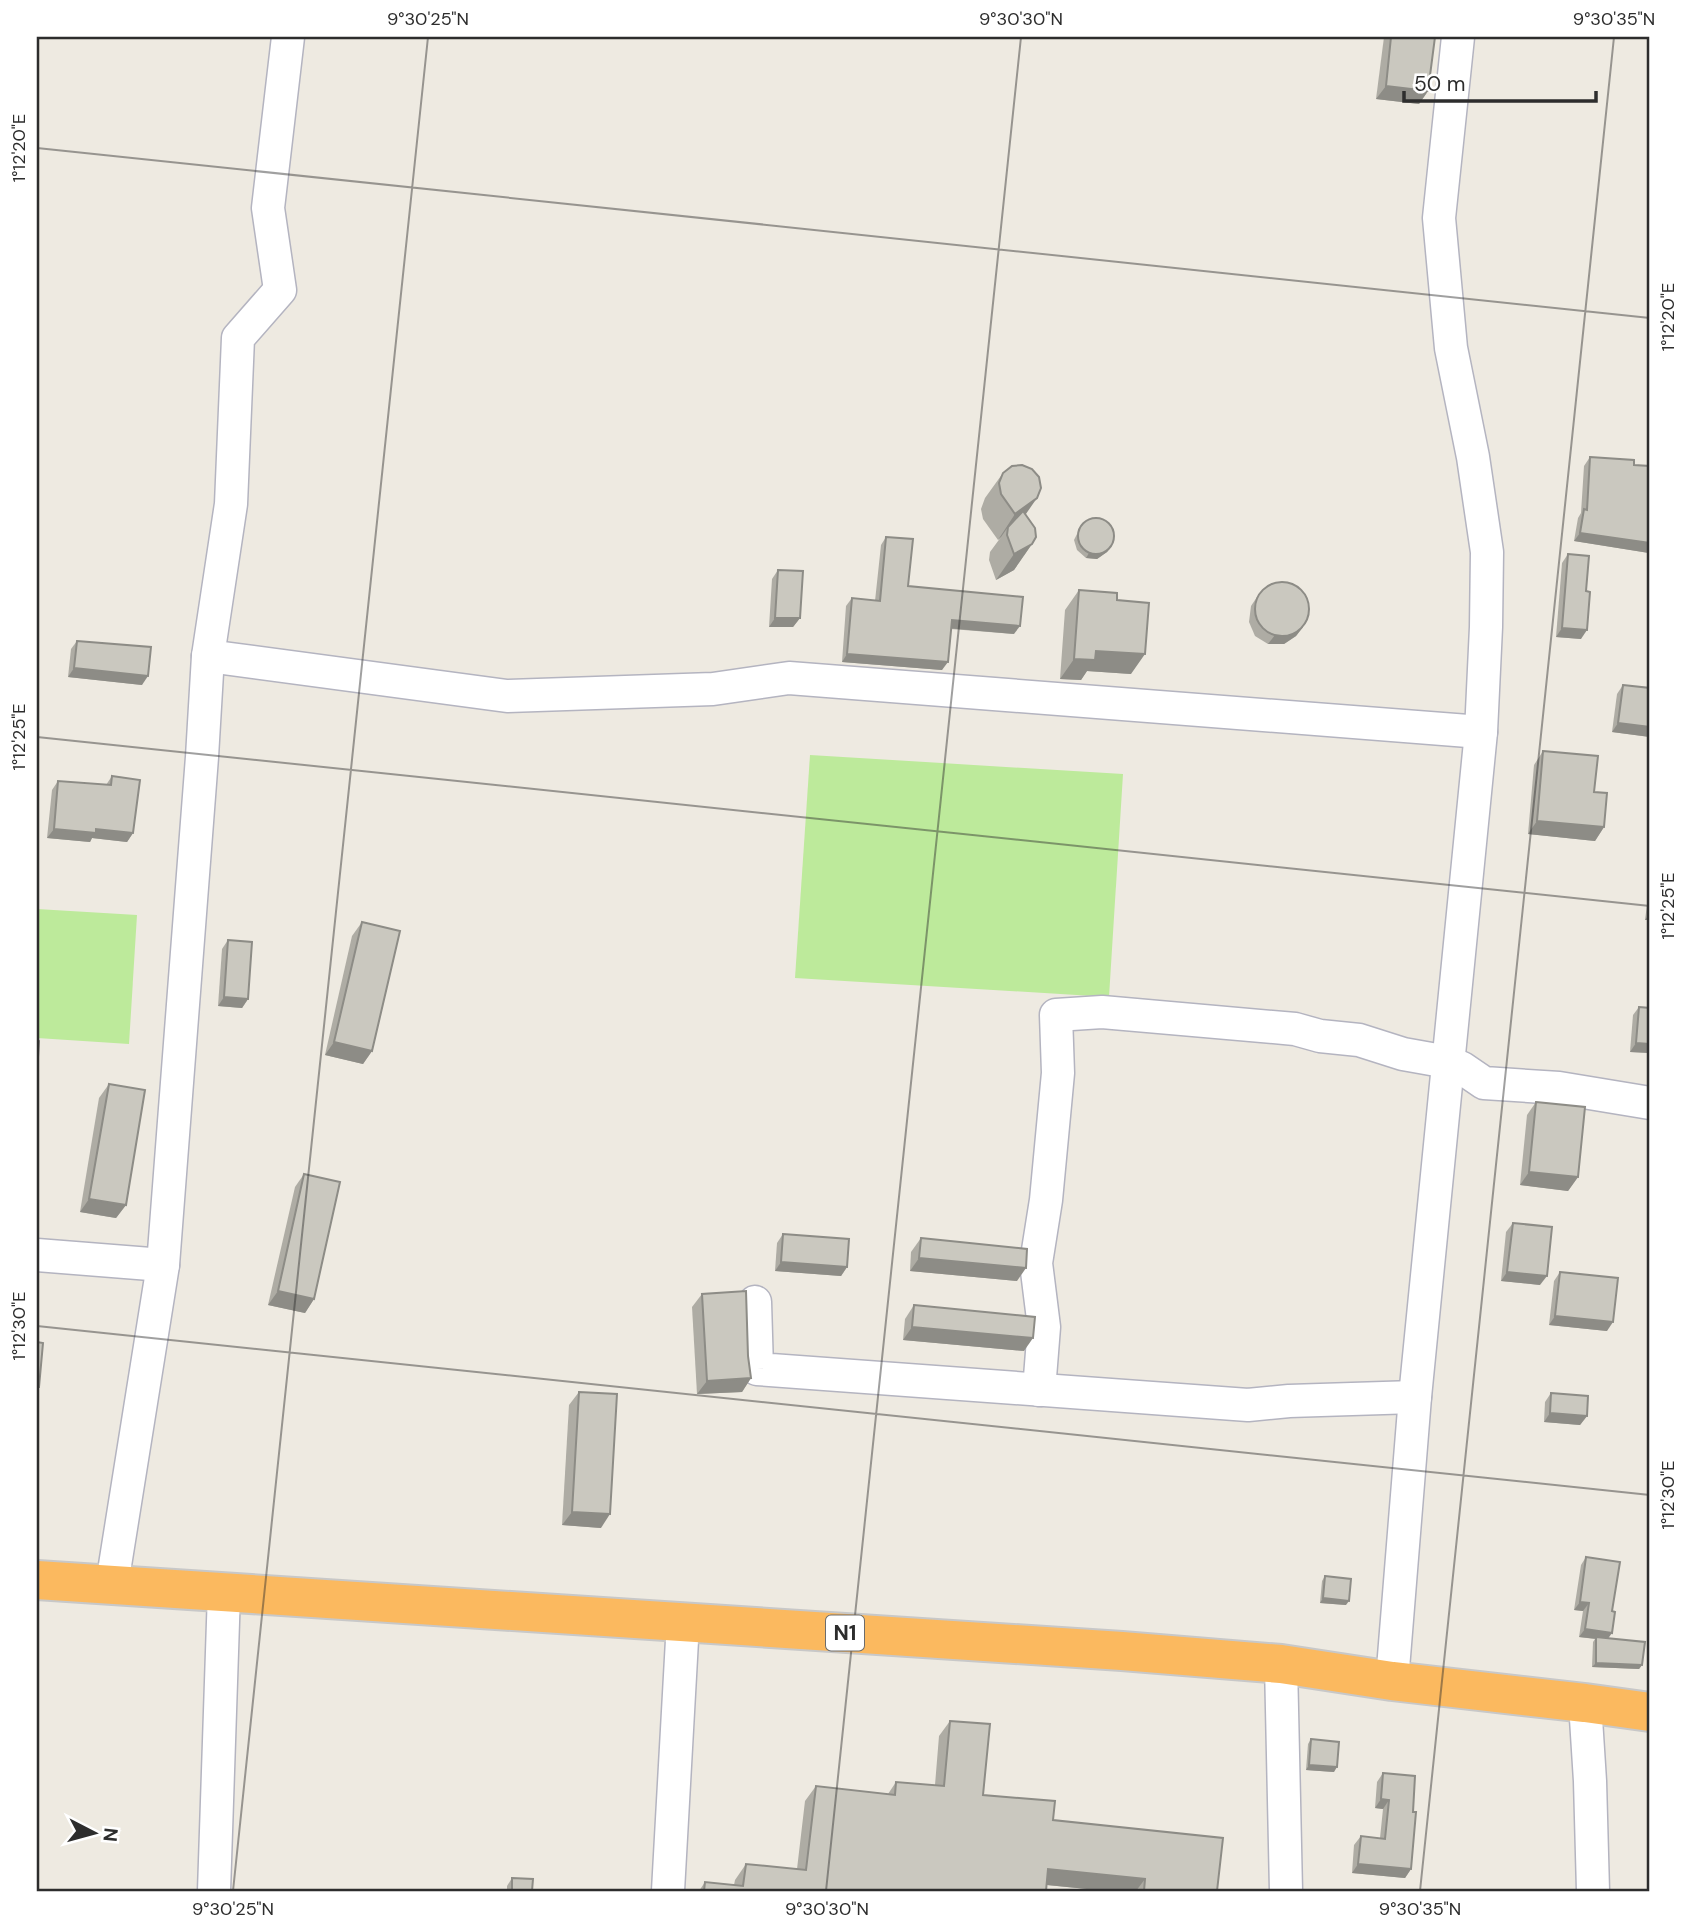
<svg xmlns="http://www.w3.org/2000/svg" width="1687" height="1928" font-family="'DM Sans',sans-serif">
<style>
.pitch{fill:#bdea9b}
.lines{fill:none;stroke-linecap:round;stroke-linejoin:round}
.minor-casing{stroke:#b4b4c0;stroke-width:35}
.highway-casing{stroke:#c8c8c8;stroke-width:42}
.minor{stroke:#fff;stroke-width:32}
.highway{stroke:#fbb95f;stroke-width:38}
.wall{fill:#aeaca4}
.shaded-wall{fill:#8d8c86}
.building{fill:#cac8bf;stroke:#8d8c86;stroke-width:2}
.ticks{fill:none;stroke:#2d2d2d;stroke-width:2;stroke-opacity:0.45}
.labels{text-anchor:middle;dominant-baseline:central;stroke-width:5;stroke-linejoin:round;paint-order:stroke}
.shield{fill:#fff;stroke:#6c6c6c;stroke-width:2}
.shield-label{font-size:21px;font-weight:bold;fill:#2d2d2d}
.neatline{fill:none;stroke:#2d2d2d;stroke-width:2.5}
.ticks-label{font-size:18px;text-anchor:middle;fill:#2d2d2d}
</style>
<rect width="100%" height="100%" fill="#eeeae1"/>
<g class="pitch">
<path d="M810 755 1123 774 1109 997 795 978Z"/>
<path d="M37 909 137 915 129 1044 37 1038Z"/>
</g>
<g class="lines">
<g class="minor-casing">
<g id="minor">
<path d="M208 656 507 696 713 689 789 678 1481 732"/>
<path d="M37 1255 163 1265"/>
<path d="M755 1302 757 1369 1248 1405 1289 1401 1415 1397"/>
<path d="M1039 1390 1044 1327 1036 1263 1046 1200 1058 1073 1056 1015 1102 1012 1295 1029 1320 1036 1359 1040 1403 1054 1448 1062 1462 1068 1484 1083 1559 1088 1650 1103"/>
<path d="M112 1584 163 1265 202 757 208 656 231 504 238 338 280 290 268 208 288 37"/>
<path d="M1281 1664 1286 1891"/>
<path d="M1392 1681 1415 1397 1481 732 1486 627 1487 552 1473 457 1451 348 1439 218 1458 37"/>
<path d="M1585 1703 1590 1781 1593 1891"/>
<path d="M214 1891 224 1592"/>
<path d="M668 1891 683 1622"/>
</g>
</g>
<g class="highway-casing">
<path id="highway" d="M37 1580 1122 1651 1281 1664 1392 1681 1585 1703 1650 1712"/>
</g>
<use href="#minor" class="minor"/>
<use href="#highway" class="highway"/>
</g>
<g class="wall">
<path d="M1384 37H1435L1428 91 1419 104 1376 99Z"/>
<path d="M1590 457 1634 465 1649 553 1574 541 1578 518 1581 513 1584 466Z"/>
<path d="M1003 473 1025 514 1032 544 1014 570 996 580 989 560 990 552 1001 537 998 540 983 519 981 509 985 498Z"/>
<path d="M1082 524 1110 548 1107 552 1097 559 1086 558 1077 550 1074 540Z"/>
<path d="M886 537 908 586 1014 634 951 629 942 670 842 662 846 606 852 598 875 601 881 545Z"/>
<path d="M1568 554 1581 639 1556 637 1562 563Z"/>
<path d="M778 570 800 618 793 627H769L772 579Z"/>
<path d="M1079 590 1117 600 1131 674 1087 671 1081 680 1060 679 1065 610Z"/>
<path d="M1257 597 1303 627 1296 636 1284 644H1268L1255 636 1249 622 1251 606Z"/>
<path d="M77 641 142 685 68 677 71 649Z"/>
<path d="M1623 685 1650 688V737L1612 732 1617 694Z"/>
<path d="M1543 751 1594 792 1604 827 1595 841 1528 834 1534 765Z"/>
<path d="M112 776 133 833 127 842 92 838 90 842 47 838 52 790 58 781 106 785Z"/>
<path d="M1650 883V920H1645Z"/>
<path d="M362 922 372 1051 363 1064 325 1055 352 936Z"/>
<path d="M228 940 248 999 242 1008 218 1006 222 949Z"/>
<path d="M1639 1007 1650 1053 1630 1052 1633 1015Z"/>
<path d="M109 1084 126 1205 116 1218 80 1212 99 1098Z"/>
<path d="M1536 1102 1578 1177 1568 1191 1520 1185 1527 1115Z"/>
<path d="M304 1174 314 1299 305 1313 268 1305 295 1187Z"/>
<path d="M1513 1223 1540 1285 1501 1281 1506 1232Z"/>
<path d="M783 1234 847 1267 841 1276 775 1271 777 1243Z"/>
<path d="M921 1238 1017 1281 910 1271 911 1252Z"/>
<path d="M1560 1272 1607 1331 1549 1325 1554 1281Z"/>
<path d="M702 1294 748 1356 751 1378 742 1392 697 1394 692 1307Z"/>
<path d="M914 1305 1024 1351 903 1340 905 1319Z"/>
<path d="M579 1392 601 1528 562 1525 569 1405Z"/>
<path d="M1551 1393 1587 1416 1580 1425 1544 1422 1545 1402Z"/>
<path d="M1586 1557 1608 1639 1642 1665 1639 1669 1592 1667 1593 1642 1595 1639 1579 1637 1583 1611 1574 1610 1581 1565Z"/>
<path d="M1325 1576 1346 1605 1320 1603 1322 1581Z"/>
<path d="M950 1721 983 1795 1053 1820 1217 1891H1107L1047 1885 1046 1891H699L705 1882 734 1885 735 1880 746 1864 797 1869 805 1801 816 1786 888 1794 896 1782 935 1785 939 1736Z"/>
<path d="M1311 1739 1334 1772 1306 1770 1308 1744Z"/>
<path d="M1383 1773 1413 1812 1411 1869 1405 1878 1352 1873 1354 1845 1361 1836 1380 1838 1383 1809 1375 1808 1377 1782Z"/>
<path d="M512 1878 532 1891H507V1886Z"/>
</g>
<g class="shaded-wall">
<path d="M1386 86 1428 91 1419 104 1376 99Z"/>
<path d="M1037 498 1019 524 1008 527 1001 537 998 540 1015 514Z"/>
<path d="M1580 533 1650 543V551L1649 553 1574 541Z"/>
<path d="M1032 544 1014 570 996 580 1014 554Z"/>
<path d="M1110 548 1107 552 1097 559 1086 558 1089 553Z"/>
<path d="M775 618H800L793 627H769Z"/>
<path d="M952 620 1020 626 1014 634 946 628Z"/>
<path d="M1303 627 1296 636 1284 644H1268L1275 635Z"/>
<path d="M1562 628 1587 630 1581 639 1556 637Z"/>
<path d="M1096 651 1145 654 1131 674 1087 671 1081 680 1060 679 1074 659Z"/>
<path d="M847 654 948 662 942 670 842 662Z"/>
<path d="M74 668 148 676 142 685 68 677Z"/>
<path d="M1618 723 1650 727V737L1612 732Z"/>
<path d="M1537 821 1604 827 1595 841 1528 834Z"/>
<path d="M54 829H96L133 833 127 842 92 838 90 842 47 838Z"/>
<path d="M1650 913V920H1645Z"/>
<path d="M224 997 248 999 242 1008 218 1006Z"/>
<path d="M334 1042 372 1051 363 1064 325 1055Z"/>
<path d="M1636 1043 1650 1044V1053L1630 1052Z"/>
<path d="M1529 1172 1578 1177 1568 1191 1520 1185Z"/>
<path d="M89 1199 126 1205 116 1218 80 1212Z"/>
<path d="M919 1258 1026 1268 1017 1281 910 1271Z"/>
<path d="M781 1262 847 1267 841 1276 775 1271Z"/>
<path d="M1507 1272 1547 1276 1540 1285 1501 1281Z"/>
<path d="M278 1291 314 1299 305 1313 268 1305Z"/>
<path d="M1555 1316 1613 1322 1607 1331 1549 1325Z"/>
<path d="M912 1327 1033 1338 1024 1351 903 1340Z"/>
<path d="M751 1378 742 1392 697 1394 707 1381Z"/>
<path d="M1550 1413 1587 1416 1580 1425 1544 1422Z"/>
<path d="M572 1512 610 1514 601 1528 562 1525Z"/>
<path d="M1323 1598 1349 1601 1346 1605 1320 1603Z"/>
<path d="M1580 1602 1589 1603 1583 1611 1574 1610Z"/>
<path d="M1585 1629 1612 1633 1607 1640 1579 1637Z"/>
<path d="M1596 1663 1642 1665 1639 1669 1592 1667Z"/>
<path d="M1309 1765 1337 1767 1334 1772 1306 1770Z"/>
<path d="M1381 1799 1389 1800 1383 1809 1375 1808Z"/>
<path d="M1358 1864 1411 1869 1405 1878 1352 1873Z"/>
<path d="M1048 1869 1145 1879 1136 1891H1107L1037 1884Z"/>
</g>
<g class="building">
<path d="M1391 37H1435L1428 91 1386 86Z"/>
<path d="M1590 457 1634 460V465L1650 466V543L1580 533 1584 509 1587 510Z"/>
<path d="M1022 465 1032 469 1039 477 1041 488 1037 498 1015 514 1001 494 999 483 1003 473 1012 466Z"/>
<path d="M1023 511 1035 528 1036 537 1032 544 1014 554 1007 535 1008 527Z"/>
<circle cx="1096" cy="536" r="18"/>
<path d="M886 537 913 539 908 586 1023 597 1020 626 952 620 948 662 847 654 852 598 880 601Z"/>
<path d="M1568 554 1589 556 1586 591 1590 592 1587 630 1562 628Z"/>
<path d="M778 570 803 571 800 618H775Z"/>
<circle cx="1282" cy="609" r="27"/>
<path d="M1079 590 1117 593V600L1149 603 1145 654 1096 651 1095 660 1074 659Z"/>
<path d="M77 641 151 647 148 676 74 668Z"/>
<path d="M1623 685 1650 688V727L1618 723Z"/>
<path d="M1543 751 1598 756 1594 792 1607 793 1604 827 1537 821Z"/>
<path d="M112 776 140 780 133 833 96 829V833L54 829 58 781 111 785Z"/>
<path d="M362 922 400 931 372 1051 334 1042Z"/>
<path d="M228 940 252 942 248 999 224 997Z"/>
<path d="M1639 1007 1650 1008V1044L1636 1043Z"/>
<path d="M37 1040 39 1041 37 1073Z"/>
<path d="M109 1084 145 1090 126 1205 89 1199Z"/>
<path d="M1536 1102 1585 1107 1578 1177 1529 1172Z"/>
<path d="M304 1174 340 1182 314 1299 278 1291Z"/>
<path d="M1513 1223 1552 1227 1547 1276 1507 1272Z"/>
<path d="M783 1234 849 1239 847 1267 781 1262Z"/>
<path d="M921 1238 1027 1249 1026 1268 919 1258Z"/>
<path d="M1560 1272 1618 1278 1613 1322 1555 1316Z"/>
<path d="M746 1291 748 1356 751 1378 707 1381 702 1294Z"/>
<path d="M914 1305 1035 1317 1033 1338 912 1327Z"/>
<path d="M37 1342 43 1343 39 1387H37Z"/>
<path d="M579 1392 617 1394 610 1514 572 1512Z"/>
<path d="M1551 1393 1588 1396 1587 1416 1550 1413Z"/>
<path d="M1586 1557 1620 1562 1612 1611 1615 1612 1612 1633 1585 1629 1589 1603 1580 1602Z"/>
<path d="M1325 1576 1351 1579 1349 1601 1323 1598Z"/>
<path d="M1596 1637 1645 1642 1642 1665 1596 1663Z"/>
<path d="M950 1721 990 1724 983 1795 1055 1801 1053 1820 1223 1838 1217 1891H1144L1145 1879 1048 1869 1046 1891H704L705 1882 743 1886 746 1864 806 1870 816 1786 895 1795 896 1782 944 1786Z"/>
<path d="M1311 1739 1339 1742 1337 1767 1309 1765Z"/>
<path d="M1383 1773 1415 1776 1413 1812H1416L1411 1869 1358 1864 1361 1836 1385 1839 1389 1800 1381 1799Z"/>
<path d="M512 1878 533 1879 532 1891H512Z"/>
</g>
<path class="ticks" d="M37 148 1650 318M37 737 1650 906M37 1326 1650 1495M233 1891 428 37M826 1891 1021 37M1420 1891 1614 37"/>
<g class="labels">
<rect class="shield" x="826" y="1615.5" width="38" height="35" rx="5"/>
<g class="shield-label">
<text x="845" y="1633">N1</text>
</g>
</g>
<rect width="1687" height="1928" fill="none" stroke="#ffffff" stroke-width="77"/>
<g transform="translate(94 1833) rotate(96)" stroke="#ffffff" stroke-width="5" paint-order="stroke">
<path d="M0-5L12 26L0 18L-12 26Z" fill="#2d2d2d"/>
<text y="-10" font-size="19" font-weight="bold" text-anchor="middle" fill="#2d2d2d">N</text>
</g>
<path d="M1404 91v10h192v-10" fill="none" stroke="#2d2d2d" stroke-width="3.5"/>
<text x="1414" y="91" font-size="21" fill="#2d2d2d" stroke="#ffffff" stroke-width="5" paint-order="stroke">50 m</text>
<rect x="38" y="38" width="1610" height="1852" class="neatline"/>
<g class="ticks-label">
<text x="428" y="25">9°30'25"N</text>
<text x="1021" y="25">9°30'30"N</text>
<text x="1614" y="25">9°30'35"N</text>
<text transform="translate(19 148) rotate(-90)" y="6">1°12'20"E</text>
<text transform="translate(1668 317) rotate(-90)" y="6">1°12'20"E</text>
<text transform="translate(19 737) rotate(-90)" y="6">1°12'25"E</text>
<text transform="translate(1668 906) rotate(-90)" y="6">1°12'25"E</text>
<text transform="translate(19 1326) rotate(-90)" y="6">1°12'30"E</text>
<text transform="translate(1668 1495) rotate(-90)" y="6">1°12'30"E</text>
<text x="233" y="1915">9°30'25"N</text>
<text x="827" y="1915">9°30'30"N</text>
<text x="1420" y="1915">9°30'35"N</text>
</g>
</svg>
